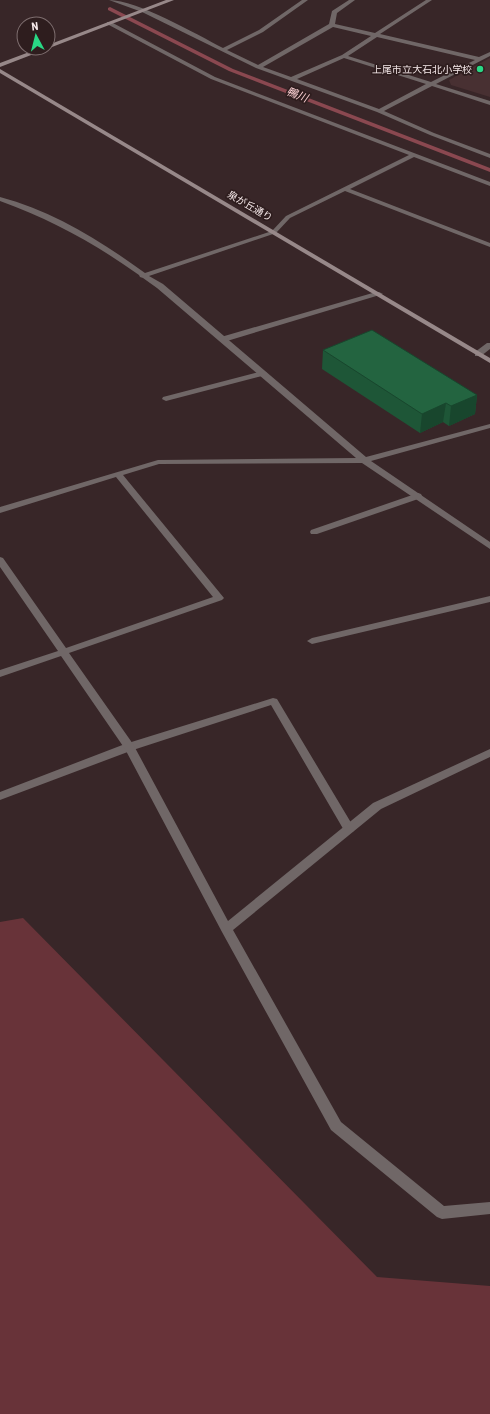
<svg xmlns="http://www.w3.org/2000/svg" width="490" height="1414" font-family="'Roboto Condensed','Noto Sans JP',sans-serif">
<style>
.built{fill:#483032}
.green{fill:#683339}
.lines{fill:none;stroke-linecap:round;stroke-linejoin:round}
.stream{fill:#8a4850;fill-rule:evenodd}
.lane{fill:#706767;fill-rule:evenodd}
.street{fill:#706767;fill-rule:evenodd}
.secondary{fill:#978889;fill-rule:evenodd}
.wall{fill:#1e5637}
.shaded-wall{fill:#18462d}
.building{fill:#236440;stroke:#18462d}
.poi-dot{fill:#29d885;stroke:#2e1d1e;stroke-width:1.5}
.labels{text-anchor:middle;dominant-baseline:central;stroke-width:3.5;stroke-linejoin:round;paint-order:stroke}
.far-poi-label{font-size:10px;fill:#f5e8e9;stroke:#2e1d1e;text-anchor:end}
.far-street-label{font-size:10px;fill:#f5e8e9;stroke:#2e1d1e}
.far-water-label{font-size:11px;font-style:italic;fill:#ffd4d7;stroke:#2e1d1e}
</style>
<rect width="100%" height="100%" fill="#382628"/>
<path class="built" d="M490 58V97L451 85 449 80Z"/>
<path class="green" d="M23 918 377 1277 490 1286V1414H0V922Z"/>
<g class="lines">
<path class="stream" d="M110 7 233 69 490 168V172L229 71 108 10V8Z"/>
<g class="lane">
<path d="M376 292H379L383 294 227 341H221L220 339 221 337Z"/>
<path d="M263 371 267 373 266 375 166 401 162 399 163 397Z"/>
<path d="M418 493 421 494 422 496 421 498 317 534H311L310 532 311 530Z"/>
<path d="M490 596V602L312 644 307 641 312 638Z"/>
<path d="M273 698 277 699 353 826 354 829 353 832H345L271 705 133 750 0 800V792L125 744Z"/>
</g>
<g class="street">
<path d="M109 0C137 0 196 34 223 48L259 30 302 0H308L263 32 227 50 258 65 329 24 332 11 349 0H355L337 13 335 24 375 33 426 0H432L380 34 479 57 490 52V56L436 84 490 101V105L432 86 384 111 434 133 490 154V158L430 135 377 112 256 68 142 12ZM333 27 371 36 342 55 291 77 263 67ZM377 37 475 60 431 82 348 56ZM344 58 426 84 379 109 297 79Z"/>
<path d="M107 22H111L215 77 490 182V186L414 157 350 189 490 243V247L345 191 290 218 276 233 149 276 163 284 366 457 490 424V428L371 461 490 542V549L362 463 159 464 123 475 224 598 222 600 69 653 133 744 228 921 373 803 490 749V757L381 809 233 930 341 1122 444 1206 490 1202V1214L442 1219 437 1217 331 1130 222 932 125 749 61 656 0 677V670L58 651 0 567V557L3 558 66 648 213 597 116 477 0 513V507L158 460 356 458 157 288 143 278 140 277 139 275C94 243 52 220 0 201V197C53 211 101 241 145 273L272 231 286 216 409 155 211 79 107 24Z"/>
<path d="M487 343H490V349L481 356H475V352Z"/>
</g>
<g class="secondary">
<path d="M166 0H174L0 67V63L40 48H48V45Z"/>
<path d="M0 69 490 358V363L0 73Z"/>
</g>
</g>
<path class="wall" d="M323 350 477 395 475 414 449 426 443 422 420 433 322 369Z"/>
<g class="shaded-wall">
<path d="M477 395 475 414 449 426 451 406Z"/>
<path d="M446 403 443 422 420 433 422 414Z"/>
</g>
<path class="building" d="M372 330 477 395 451 406 446 403 422 414 323 350Z"/>
<circle class="poi-dot" cx="480" cy="69" r="4"/>
<g class="labels">
<g class="far-poi-label">
<text x="472" y="69">上尾市立大石北小学校</text>
</g>
<g class="far-street-label">
<text transform="translate(250 206) rotate(30)">泉が丘通り</text>
</g>
<g class="far-water-label">
<text transform="translate(297 95) rotate(21)">鴨川</text>
</g>
</g>
<g transform="translate(36 36) rotate(353)"><circle r="19" fill="#2e1d1e" stroke="#7e6e6f"/>
<path d="M0-3L7 15L0 10L-7 15Z" fill="#29d885"/>
<text y="-6" font-size="11" font-weight="bold" text-anchor="middle" fill="#f5e8e9">N</text>
</g>
</svg>
